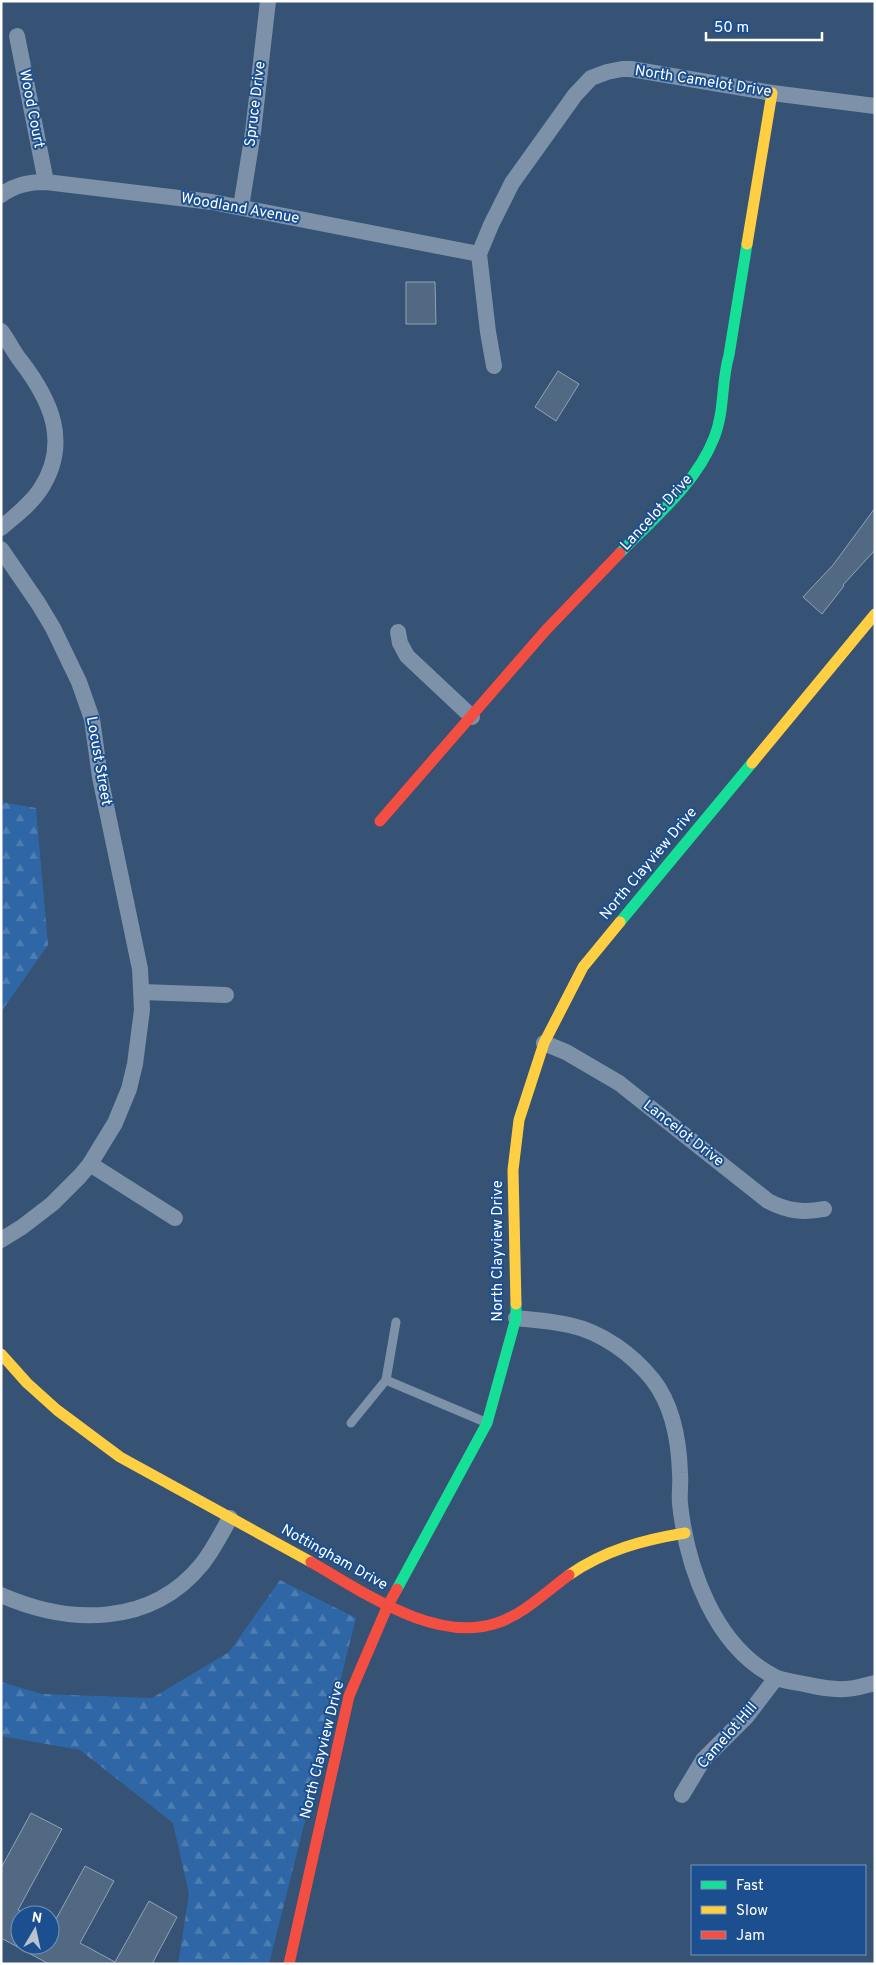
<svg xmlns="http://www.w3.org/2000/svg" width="876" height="1965" font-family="Overpass,sans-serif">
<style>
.forest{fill:url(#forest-firs)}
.building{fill:#526984;stroke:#92a2b6}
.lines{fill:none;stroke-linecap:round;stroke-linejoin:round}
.lane{stroke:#7d92a8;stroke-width:9}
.street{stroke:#7d92a8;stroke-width:16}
.fast{stroke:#16e098;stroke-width:11}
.slow{stroke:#ffcf43;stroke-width:11}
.jam{stroke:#f24e42;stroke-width:11}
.labels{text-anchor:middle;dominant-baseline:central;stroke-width:4;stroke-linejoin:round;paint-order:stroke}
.street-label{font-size:15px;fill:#fff;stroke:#1b4f8f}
</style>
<defs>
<pattern id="forest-firs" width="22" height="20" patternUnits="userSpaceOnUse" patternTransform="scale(1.25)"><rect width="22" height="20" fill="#2f66a5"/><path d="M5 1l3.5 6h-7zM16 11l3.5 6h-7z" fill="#4e7db2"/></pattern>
</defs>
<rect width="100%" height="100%" fill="#365274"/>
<g class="forest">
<path d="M1 802 36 808 48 945 1 1012Z"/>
<path d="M280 1580 356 1618 269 1964H178L189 1894 173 1823 80 1750 1 1736V1682L42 1694 152 1698 229 1652Z"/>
</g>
<g class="building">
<path d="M406 282H435L436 324H406Z"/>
<path d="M558 371 579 384 556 421 535 407Z"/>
<path d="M875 508V550L843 585 844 586 822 614 803 597 833 565Z"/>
<path d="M31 1813 62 1829 18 1910 20 1911V1945H50V1930L85 1866 114 1881 80 1943 115 1962 149 1901 177 1917 152 1964H49L1 1938V1868Z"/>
</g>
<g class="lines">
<g class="lane">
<path d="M386 1380 485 1422"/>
<path d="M351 1423 386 1380 396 1322"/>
</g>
<g class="street">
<path d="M17 36 46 182"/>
<path d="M1 195C15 185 28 182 46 182L212 202 479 254"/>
<path d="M241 207 253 132 268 1"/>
<path d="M1 331C8 340 13 351 20 360 51 400 71 443 40 490 30 505 15 516 1 528"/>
<path d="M494 366 488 332 479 254 491 225 512 183 575 95 591 78 607 72 622 69H631L772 93 875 106"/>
<path d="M1 549 38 603 53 628 79 682 92 719 100 777 140 969 142 1010 135 1064 129 1089 115 1123 90 1164 80 1176 52 1204 22 1227 1 1240"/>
<path d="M398 632 400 643 407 656 472 717"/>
<path d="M142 992 226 995"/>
<path d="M544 1043 566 1052 619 1083 768 1201C787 1211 803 1213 824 1209"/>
<path d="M90 1164 175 1218"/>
<path d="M516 1318C533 1320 552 1321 569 1325 602 1332 632 1354 653 1380 673 1406 679 1441 680 1473 681 1483 679 1494 680 1504 687 1567 714 1646 775 1677 783 1681 795 1682 804 1684 818 1687 831 1690 845 1689 855 1689 865 1685 875 1683"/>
<path d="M1 1595C69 1625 151 1627 202 1564 213 1550 221 1534 230 1518"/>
<path d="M682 1795 703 1760 747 1716 776 1678"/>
</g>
<g class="fast">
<path d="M620 553C654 518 696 484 714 438 725 411 721 382 729 355L747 244"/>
<path d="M620 922 752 763"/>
<path d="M397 1589 487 1423 516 1318V1304"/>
</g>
<g class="slow">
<path d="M747 244 772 93"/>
<path d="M752 763 875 614"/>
<path d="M516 1304 513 1170 519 1120 544 1043 583 967 620 922"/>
<path d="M1 1354 27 1383 57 1410 120 1457 311 1562"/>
<path d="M569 1575C605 1550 643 1540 685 1533"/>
</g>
<g class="jam">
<path d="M380 821 546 630 620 553"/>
<path d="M311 1562C362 1591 435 1644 497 1623 524 1614 547 1591 569 1575"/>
<path d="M289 1964 349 1696 388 1605 397 1589"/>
</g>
</g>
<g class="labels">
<g class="street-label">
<text transform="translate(703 82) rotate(9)">North Camelot Drive</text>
<text transform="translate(256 104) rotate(-83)">Spruce Drive</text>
<text transform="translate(31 109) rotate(79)">Wood Court</text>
<text transform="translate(240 209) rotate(10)">Woodland Avenue</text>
<text transform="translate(657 513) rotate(-47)">Lancelot Drive</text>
<text transform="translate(98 761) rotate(80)">Locust Street</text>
<text transform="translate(649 864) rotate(-50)">North Clayview Drive</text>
<text transform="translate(683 1134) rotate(38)">Lancelot Drive</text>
<text transform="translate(498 1251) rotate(-90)">North Clayview Drive</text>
<text transform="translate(334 1558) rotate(29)">Nottingham Drive</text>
<text transform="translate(728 1736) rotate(-49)">Camelot Hill</text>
<text transform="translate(323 1750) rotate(-76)">North Clayview Drive</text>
</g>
</g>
<rect width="876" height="1965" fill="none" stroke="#ffffff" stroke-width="5"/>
<rect x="691" y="1865" width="175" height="90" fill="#1b4f8f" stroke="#7695bc"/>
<rect x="701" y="1881" width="25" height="8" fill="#16e098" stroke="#7695bc"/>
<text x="736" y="1890" font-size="15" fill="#ffffff">Fast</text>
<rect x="701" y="1906" width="25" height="8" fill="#ffcf43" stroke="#7695bc"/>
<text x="736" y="1915" font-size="15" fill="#ffffff">Slow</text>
<rect x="701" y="1931" width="25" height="8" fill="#f24e42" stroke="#7695bc"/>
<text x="736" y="1940" font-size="15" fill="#ffffff">Jam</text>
<g transform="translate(35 1930) rotate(9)"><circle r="24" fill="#1b4f8f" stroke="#7695bc"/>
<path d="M0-4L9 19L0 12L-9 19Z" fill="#b9c2ce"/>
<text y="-8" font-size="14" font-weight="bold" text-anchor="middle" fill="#ffffff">N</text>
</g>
<path d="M706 32v8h116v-8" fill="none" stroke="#ffffff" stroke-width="2.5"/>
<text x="714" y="32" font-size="15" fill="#ffffff" stroke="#1b4f8f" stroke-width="4" paint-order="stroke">50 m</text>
</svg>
